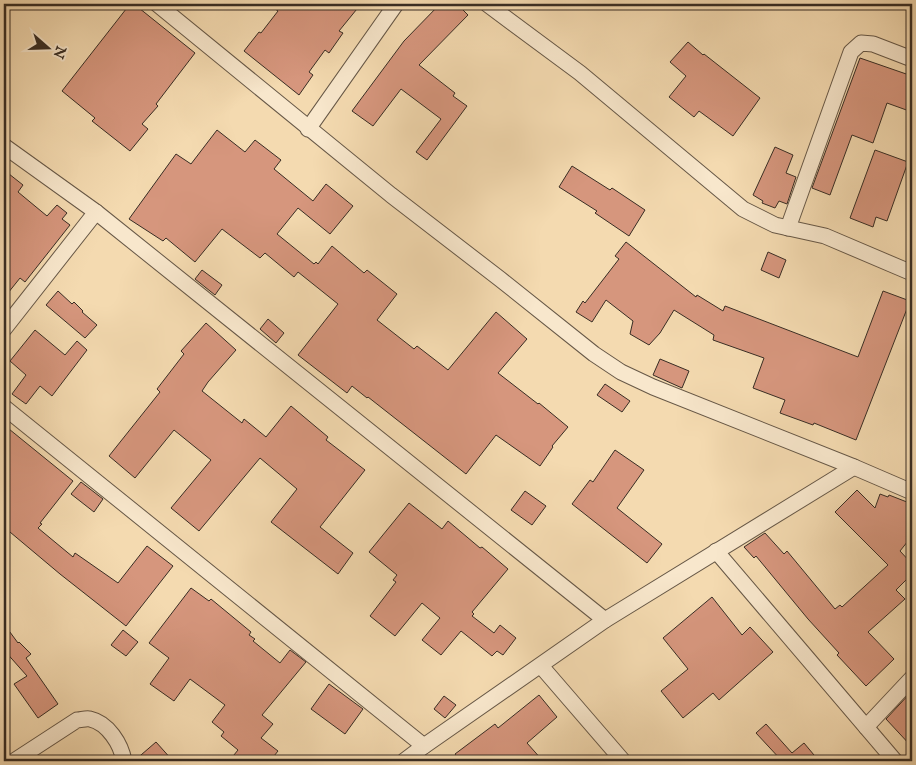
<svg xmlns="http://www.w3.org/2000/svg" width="916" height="765" font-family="'IM FELL English',serif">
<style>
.building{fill:#d6967d;stroke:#382d24}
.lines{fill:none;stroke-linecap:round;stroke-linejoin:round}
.minor-casing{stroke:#675847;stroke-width:17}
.minor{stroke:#f8e7cc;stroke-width:15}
</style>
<rect width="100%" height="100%" fill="#f4dab0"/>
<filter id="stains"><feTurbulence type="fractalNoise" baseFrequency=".004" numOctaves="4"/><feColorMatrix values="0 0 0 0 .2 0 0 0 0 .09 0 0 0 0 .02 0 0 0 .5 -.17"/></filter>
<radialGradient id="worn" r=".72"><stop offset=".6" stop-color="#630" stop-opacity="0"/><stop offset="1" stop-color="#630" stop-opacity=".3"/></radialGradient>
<g class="building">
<path d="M130 4H134L195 53 156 104 158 106 142 124 148 129 130 151 92 121 95 118 62 91Z"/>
<path d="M268 4H361L339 31 343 33 329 53 325 50 309 72 313 75 299 95 244 51 259 32 261 33 278 11Z"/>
<path d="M440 4H457L468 15 419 65 455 93 453 96 467 106 427 160 416 152 441 119 401 89 373 126 352 111 404 41Z"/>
<path d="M688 42 703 55 704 54 760 98 733 136 699 111 694 117 669 97 686 76 670 62Z"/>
<path d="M860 58 912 76V112L887 103 873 143 852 135 830 195 812 188Z"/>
<path d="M217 130 245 152 255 140 281 160 274 169 313 201 326 184 353 206 330 234 298 208 277 234 314 264 316 262 318 264 332 246 364 273 367 270 397 294 377 320 414 349 417 346 448 370 496 312 527 339 498 373 538 404 539 403 568 427 552 446 553 447 540 466 496 435 466 474 368 397 367 398 352 386 347 393 298 355 338 304 298 272 294 277 265 253 260 258 222 229 195 262 166 238 163 241 129 219 176 154 191 164Z"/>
<path d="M775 147 793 155 786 173 796 177 787 204 779 201 775 208 762 203 763 201 753 195Z"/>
<path d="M875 150 908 162 887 221 876 217 873 227 850 218Z"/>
<path d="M572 166 610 190 612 188 645 210 629 236 595 213 597 211 559 187Z"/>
<path d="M4 170 23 185 18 192 47 216 57 205 67 213 62 219 70 225 25 282 20 278 4 298Z"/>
<path d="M626 242 696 297 697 295 723 311 725 306 858 357 883 291 910 301 856 440 814 423 813 425 780 413 785 400 753 388 764 358 713 340 714 335 674 310 660 333 649 345 630 334 633 321 606 300 592 322 576 312 583 301 585 303 619 259 615 256Z"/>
<path d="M768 252 786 260 779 278 761 270Z"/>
<path d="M202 270 222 285 215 295 195 279Z"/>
<path d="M58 291 72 304 74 302 83 311 82 312 97 325 85 338 46 305Z"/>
<path d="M268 319 284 333 276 343 260 329Z"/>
<path d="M206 323 236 350 208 382 202 391 242 423 244 419 266 437 291 406 328 437 326 440 365 470 320 527 353 553 338 574 271 522 297 489 260 458 199 531 171 508 211 460 174 430 135 478 109 456 160 392 157 389 184 354 181 351Z"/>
<path d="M35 330 65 355 77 341 87 350 52 396 40 386 26 404 12 394 26 375 10 361Z"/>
<path d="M660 359 689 371 682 388 653 375Z"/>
<path d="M605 384 630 401 622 412 597 395Z"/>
<path d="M9 429 73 481 40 523 42 524 38 528 73 557 75 553 118 583 147 546 173 566 126 626 60 574 4 527V435Z"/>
<path d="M615 450 644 470 617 508 662 544 647 563 572 504 590 480 593 482Z"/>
<path d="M81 482 103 499 94 512 71 494Z"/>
<path d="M857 490 875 508 880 494 888 497 889 495 912 504V536L900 551 912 564V574L896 590 905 599 868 632 894 659 866 686 837 655 839 653 808 619 756 556 754 558 744 547 765 533 784 554 787 551 835 609 840 605 842 607 888 565 835 512Z"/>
<path d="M525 491 546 506 532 525 511 510Z"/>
<path d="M409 503 442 529 448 521 480 548 482 547 508 569 472 612 474 614 472 616 494 633 500 625 516 638 503 655 497 651 492 656 461 631 441 655 422 640 440 618 422 603 395 636 370 616 396 582 393 580 397 575 369 552Z"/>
<path d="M191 588 209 601 211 599 251 632 249 635 255 639 253 641 280 663 290 650 306 662 262 715 273 724 261 738 278 751 270 761H229L238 750 221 736 224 732 212 722 225 705 190 679 174 701 150 684 169 658 149 643Z"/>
<path d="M712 597 742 635 750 627 773 652 719 700 713 693 683 718 661 691 688 669 663 638Z"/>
<path d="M4 624 18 643 19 642 31 654 26 658 58 704 38 718 14 684 27 676 4 650Z"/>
<path d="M123 630 138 642 126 656 111 645Z"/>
<path d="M329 684 363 709 345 734 311 709Z"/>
<path d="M912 691V747L886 719Z"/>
<path d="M539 695 557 717 527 743 543 761H460L455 754 495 724 498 728Z"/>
<path d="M444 696 456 705 445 718 434 709Z"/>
<path d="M766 724 792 753 804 743 819 761H782L756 733Z"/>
<path d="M156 742 173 761H134Z"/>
</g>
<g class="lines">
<g class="minor-casing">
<g id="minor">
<path d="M157 4 391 195 500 279 594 354 621 372 653 387 854 467 912 492"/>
<path d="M487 4 580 73 743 209 775 225 825 236 912 273"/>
<path d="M308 129 396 4"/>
<path d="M4 146 96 212 605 620"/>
<path d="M788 228 851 52 861 43 873 44 912 59"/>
<path d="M4 329 96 212"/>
<path d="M4 407 424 746"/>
<path d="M716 551 895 761"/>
<path d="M541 666 623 761"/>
<path d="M866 727 912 678"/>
<path d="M14 761 77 720C81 720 86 718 90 719 108 723 121 744 124 761"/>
<path d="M404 761 424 746 605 620 854 467"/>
</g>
</g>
<use href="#minor" class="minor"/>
</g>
<rect width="916" height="765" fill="none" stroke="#f4dab0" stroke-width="20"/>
<rect x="5" y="5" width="906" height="755" fill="none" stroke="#382d24" stroke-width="2.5"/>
<rect x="10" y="10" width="896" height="745" fill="none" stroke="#382d24"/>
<g transform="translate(48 48) rotate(110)" stroke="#f8e7cc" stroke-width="4" paint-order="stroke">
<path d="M0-4L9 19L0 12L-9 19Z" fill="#382d24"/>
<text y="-8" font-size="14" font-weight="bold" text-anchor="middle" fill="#382d24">N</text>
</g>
<rect width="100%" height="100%" filter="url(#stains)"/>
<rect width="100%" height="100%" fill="url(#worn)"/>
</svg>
